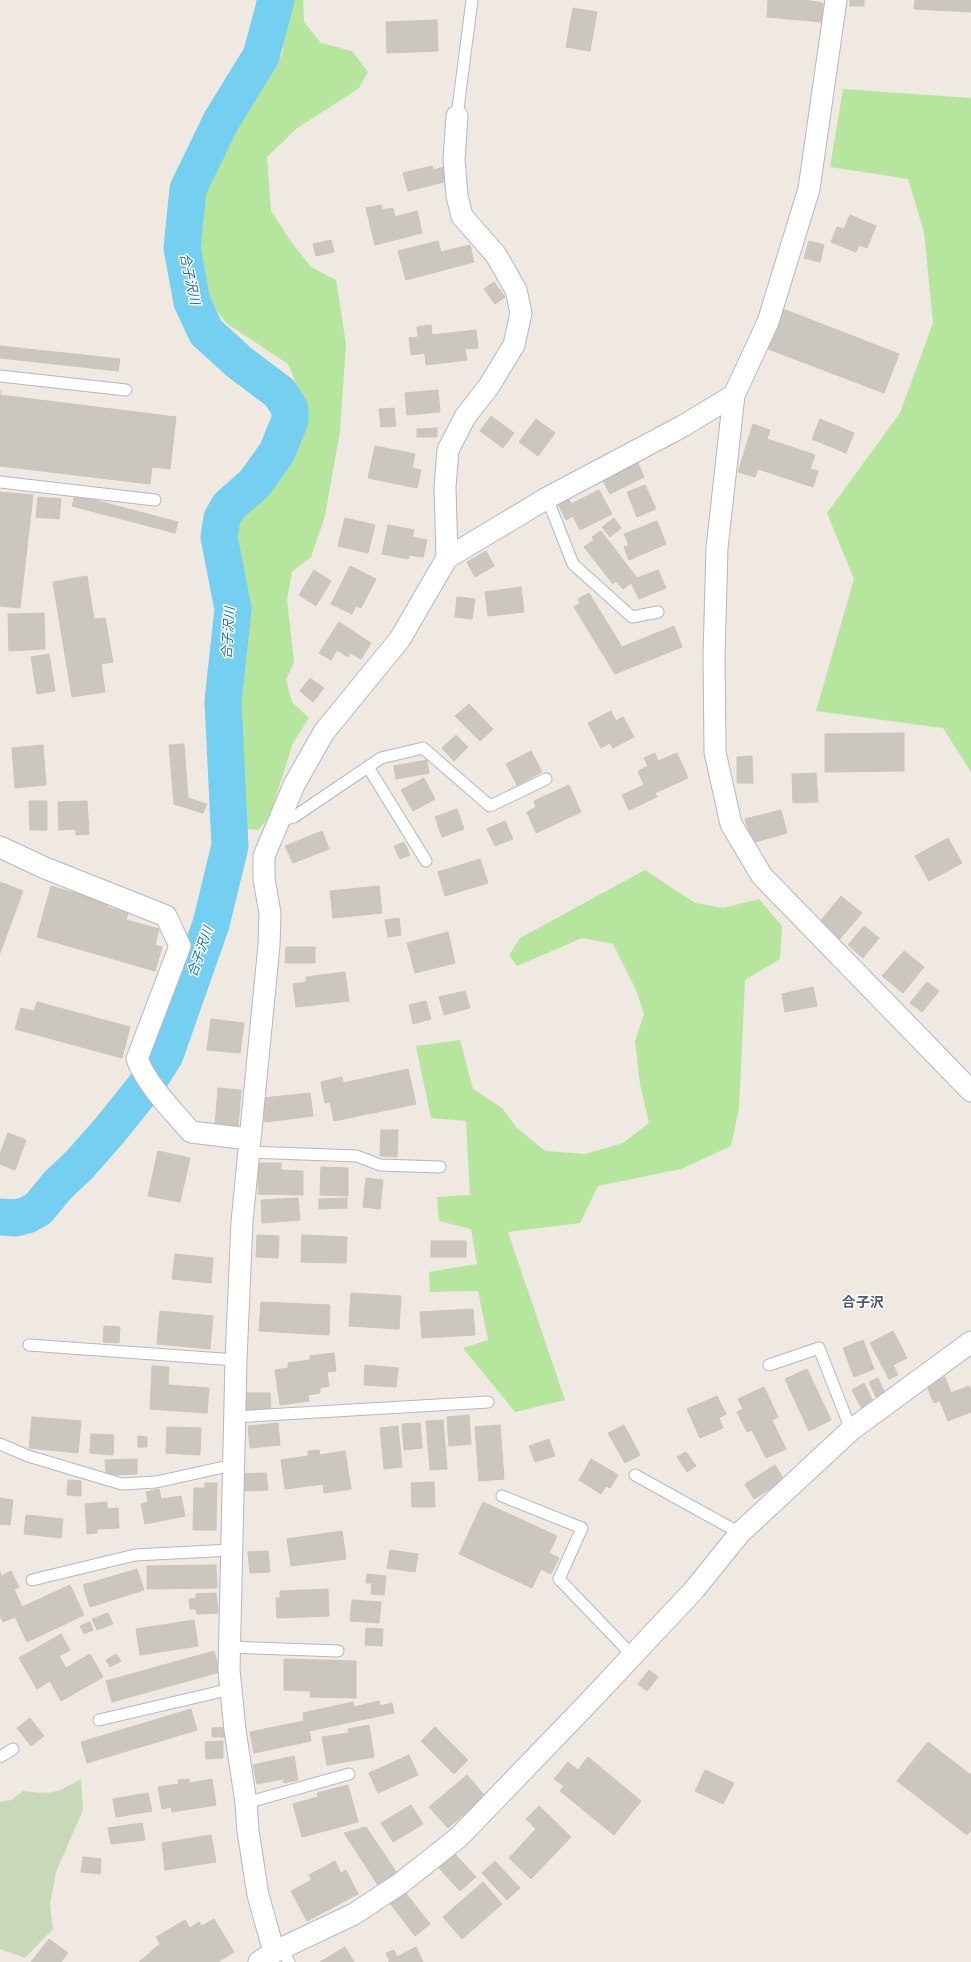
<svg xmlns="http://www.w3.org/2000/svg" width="971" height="1962" font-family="'Alegreya Sans','Noto Sans JP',sans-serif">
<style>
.green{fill:#b6e59e}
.cemetery{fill:#c8d9b8}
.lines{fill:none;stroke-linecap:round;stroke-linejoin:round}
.river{stroke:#75cff0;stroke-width:37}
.building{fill:#cbc7bf;stroke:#cbc5ba}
.service-casing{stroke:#b4b7c1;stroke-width:13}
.minor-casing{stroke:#b4b7c1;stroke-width:23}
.service{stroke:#fff;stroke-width:11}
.minor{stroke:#fff;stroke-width:21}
.labels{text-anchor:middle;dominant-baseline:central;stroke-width:3;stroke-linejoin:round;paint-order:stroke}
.water-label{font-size:13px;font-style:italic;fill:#0d6fa3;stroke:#fff}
.quarter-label{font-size:14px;font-weight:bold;fill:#4d5680;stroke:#fff}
</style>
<rect width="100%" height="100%" fill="#efe9e1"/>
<g class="green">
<path d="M285 0H303L304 22 321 43 352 51 368 72 359 88 296 129 267 157 271 211 292 243 311 267 336 280 346 344 340 431 325 516 311 557 292 572 287 599 294 662 286 680 292 702 309 718 293 743 269 818 258 830 245 829 238 786 235 682 237 591 224 545 236 509 260 492 286 466 307 408 288 364 226 323 204 293 198 255 203 184 225 131 282 55 286 22Z"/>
<path d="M843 89 971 98V772L943 728 816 711 854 579 827 513 900 413 933 323 924 232 908 179 830 167Z"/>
<path d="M645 870 695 903 723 908 759 899 782 926 780 959 745 980 739 1108 731 1146 681 1169 598 1186 580 1223 508 1232 565 1400 515 1412 463 1348 488 1340 478 1291 430 1292 429 1272 477 1264 471 1229 439 1221 437 1197 470 1195 466 1121 431 1118 416 1046 460 1040 473 1089 502 1108 517 1128 545 1151 585 1154 623 1143 649 1123 640 1084 635 1041 644 1014 636 990 613 944 582 938 517 966 509 955 520 938Z"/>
</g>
<path class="cemetery" d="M81 1779 83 1810 56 1872 50 1905 53 1929 25 1958 0 1949V1802L11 1800 23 1791C53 1795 56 1793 81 1779Z"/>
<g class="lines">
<path class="river" d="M0 1217 16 1218 27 1215 38 1209 58 1185 80 1164 110 1130 146 1085 165 1055 211 924 230 846 223 701 233 609 219 537 222 518 229 506 255 483 277 452 290 420V409L280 393 239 362 206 332 192 302 182 248 188 189 221 121 261 56 276 0"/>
</g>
<g class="building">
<path d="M768 0H804L823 3 822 22 767 17Z"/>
<rect x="850" y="0" width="14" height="6"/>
<path d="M915 0H971V12L914 9Z"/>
<path d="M573 8 597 12 590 51 566 47Z"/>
<path d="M437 20 438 51 387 53 386 22Z"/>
<path d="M432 166 433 170 444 167 448 181 408 191 403 173Z"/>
<path d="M381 205 382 210 393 208 395 217 417 211 422 233 375 245 366 208Z"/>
<path d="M850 215 876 226 867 248 859 245 856 252 831 242 837 227 844 229Z"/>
<path d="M331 240 334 252 316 256 313 244Z"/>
<path d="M438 241 441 252 470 245 474 262 406 280 398 251Z"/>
<path d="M809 241 824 245 820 262 804 258Z"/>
<path d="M494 282 505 297 495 304 484 289Z"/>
<path d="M783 309 899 354 884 393 768 349Z"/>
<path d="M431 325 432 335 476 330 478 348 465 349 467 360 426 365 425 353 411 355 409 338 418 337 417 327Z"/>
<path d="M0 346 120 359 118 371 0 358Z"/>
<path d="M0 390V395L176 417 170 469 152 467 150 484 0 466Z"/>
<path d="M438 390 440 412 407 415 405 393Z"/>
<path d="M394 408 396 426 381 427 379 409Z"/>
<path d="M491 416 514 433 503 448 480 431Z"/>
<path d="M536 419 555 433 538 456 519 442Z"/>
<path d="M820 419 854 433 846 453 812 439Z"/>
<path d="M753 424 770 430 767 439 815 455 810 469 818 471 813 487 758 469 755 477 738 472Z"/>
<path d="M437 428V437H417V429Z"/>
<path d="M375 446 415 454 412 468 421 470 417 488 368 478Z"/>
<path d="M637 461 644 477 610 494 602 479Z"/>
<path d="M645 485 656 509 637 517 627 492Z"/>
<path d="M599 490 612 514 580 530 573 516 566 520 558 504 569 499 571 504Z"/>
<path d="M0 492 33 495 20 608 0 606Z"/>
<path d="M75 495 178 522 175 533 72 506Z"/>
<path d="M38 497 61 499 59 519 36 517Z"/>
<path d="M345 518 375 525 368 553 338 546Z"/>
<path d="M614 518 621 528 610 537 602 527Z"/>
<path d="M657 521 666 544 629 560 624 547 629 545 624 534Z"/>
<path d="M388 525 414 530 412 537 427 540 423 557 409 555 408 559 382 554Z"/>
<path d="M601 531 637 578 658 570 666 588 639 599 631 583 623 589 616 581 613 584 584 547 594 540 592 537Z"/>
<path d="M486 551 494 566 475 577 467 562Z"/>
<path d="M350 566 376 579 361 608 356 606 352 614 331 604Z"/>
<path d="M314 570 331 581 316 606 299 595Z"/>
<path d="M87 576 94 619 105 618 113 662 101 664 105 692 72 697 53 582Z"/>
<path d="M521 587 524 612 488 616 485 592Z"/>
<path d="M589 593 622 647 674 626 682 647 615 674 574 607 580 603 578 599Z"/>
<path d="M457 597 475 599 472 619 455 617Z"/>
<path d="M44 613 45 649 9 651 8 614Z"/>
<path d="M339 622 371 643 361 659 350 653 348 657 337 650 331 660 319 653Z"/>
<path d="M49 654 55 691 37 694 31 657Z"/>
<path d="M310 678 324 688 313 702 300 691Z"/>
<path d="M469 704 493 729 480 741 455 716Z"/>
<path d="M611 711 616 721 623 717 634 737 613 748 610 743 601 748 588 723Z"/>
<path d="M904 733V771L825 772V734Z"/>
<path d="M456 735 468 747 454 761 442 748Z"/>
<path d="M184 744 188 798 207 804 203 813 174 804 169 745Z"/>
<path d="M43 745 46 785 15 788 12 748Z"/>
<path d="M531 751 542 772 517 785 506 764Z"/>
<path d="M655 753 658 761 677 753 688 778 655 793 657 797 629 810 622 795 644 785 638 771 648 766 644 758Z"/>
<path d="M752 756 753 783H737V757Z"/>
<path d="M427 760 429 773 396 779 394 766Z"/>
<path d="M816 773 818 802 793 803 792 774Z"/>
<path d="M424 778 435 799 413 811 401 790Z"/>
<path d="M569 785 581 812 536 833 527 812 536 807 534 801Z"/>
<path d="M29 801H47V830H30Z"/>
<path d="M87 801 89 834 76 835V829L59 830 58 802Z"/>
<path d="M457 809 464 829 442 837 435 817Z"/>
<path d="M781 810 787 833 752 843 745 819Z"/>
<path d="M505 821 513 839 495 846 487 829Z"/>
<path d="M322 831 329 849 293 863 285 846Z"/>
<path d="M948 838 962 863 929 881 915 856Z"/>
<path d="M404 842 410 855 400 859 394 846Z"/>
<path d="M480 859 488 883 445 896 438 872Z"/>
<path d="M0 882 23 891 0 953Z"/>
<path d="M51 886 109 903 107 907 128 913 126 920 159 929 155 945 162 947 155 971 37 937Z"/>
<path d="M379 886 382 913 333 918 330 891Z"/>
<path d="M841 896 862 913 838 941 818 924Z"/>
<path d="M399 918 401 935 388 937 385 920Z"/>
<path d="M864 926 879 938 863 958 848 945Z"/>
<path d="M448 932 455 963 415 973 407 943Z"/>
<path d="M286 947H315V963H285Z"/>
<path d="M904 951 924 967 903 993 882 976Z"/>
<path d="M345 972 349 1001 296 1007 293 984 306 982V977Z"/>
<path d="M927 982 939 991 922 1012 910 1003Z"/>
<path d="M813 987 817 1006 785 1012 782 994Z"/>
<path d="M465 991 470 1008 444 1015 439 997Z"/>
<path d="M426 1001 431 1019 413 1024 409 1005Z"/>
<path d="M37 1002 130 1027 122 1058 15 1029 21 1008 34 1011Z"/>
<path d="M211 1019 244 1023 240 1053 207 1050Z"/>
<path d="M408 1069 416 1104 334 1121 330 1102 325 1103 321 1082 342 1077 343 1083Z"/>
<path d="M218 1088 241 1090 238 1128 215 1126Z"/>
<path d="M310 1093 313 1116 265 1122 263 1098Z"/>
<path d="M381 1130H398L397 1157 380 1156Z"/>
<path d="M8 1133 26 1140 15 1170 0 1164V1154Z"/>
<path d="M158 1151 190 1158 180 1202 148 1196Z"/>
<path d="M259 1163H281V1170L303 1171V1195L258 1194Z"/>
<path d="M321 1167 348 1168V1196L320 1195Z"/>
<path d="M366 1178 383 1180 380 1209 363 1207Z"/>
<path d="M298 1198 300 1220 262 1223 261 1200Z"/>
<path d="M347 1198V1208L319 1209V1199Z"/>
<path d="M257 1235 279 1236 278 1258 256 1257Z"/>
<path d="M302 1235 347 1237 346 1263 301 1262Z"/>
<rect x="431" y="1241" width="35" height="16"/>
<path d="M175 1254 213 1258 211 1283 172 1279Z"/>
<path d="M351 1293 401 1296 399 1329 349 1326Z"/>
<path d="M261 1302 330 1305 329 1335 259 1331Z"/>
<path d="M473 1309 475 1335 422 1338 420 1312Z"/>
<path d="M160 1311 213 1316 210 1349 157 1344Z"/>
<path d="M104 1326 120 1327 119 1343 103 1342Z"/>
<path d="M893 1331 907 1358 893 1365 898 1375 889 1379 870 1343Z"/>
<path d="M863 1340 874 1369 854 1377 843 1348Z"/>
<path d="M334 1353 336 1371 327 1372 329 1386 320 1388V1393L308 1395 309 1401 280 1405 275 1370 288 1368V1363L310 1360V1356Z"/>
<path d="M365 1365 398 1368 396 1387 364 1385Z"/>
<path d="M152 1366 169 1367 168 1385 209 1388 207 1413 150 1409Z"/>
<path d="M807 1369 831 1420 809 1431 785 1379Z"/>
<path d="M945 1377 951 1393 969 1386 971 1390V1412L948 1421 940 1401 934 1403 926 1384Z"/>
<path d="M878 1378 885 1393 876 1397 869 1382Z"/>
<path d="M864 1383 874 1403 862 1409 852 1390Z"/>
<path d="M764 1387 778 1417 772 1420 786 1449 766 1458 752 1430 747 1432 737 1412 743 1409 738 1399Z"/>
<path d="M246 1393H270L271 1411 246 1412Z"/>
<path d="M717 1396 726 1414 719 1418 723 1428 700 1438 687 1409Z"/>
<path d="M469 1415 471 1444 449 1446 447 1417Z"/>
<path d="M32 1417 81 1421 78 1453 29 1448Z"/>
<path d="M443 1420 447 1469 430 1470 426 1421Z"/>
<path d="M278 1423 280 1445 250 1448 248 1426Z"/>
<path d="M420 1423 422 1448 404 1450 402 1424Z"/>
<path d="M500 1425 504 1479 479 1481 475 1427Z"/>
<path d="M624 1425 640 1455 625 1463 608 1433Z"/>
<path d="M398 1426 402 1467 384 1469 380 1428Z"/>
<path d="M167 1427 201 1428 200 1455 166 1453Z"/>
<path d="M91 1434 114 1435 113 1455 90 1453Z"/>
<path d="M138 1436 147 1437V1447H138Z"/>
<path d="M549 1439 555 1456 535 1462 529 1446Z"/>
<path d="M319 1450 320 1455 345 1451 351 1489 324 1493 323 1484 285 1489 281 1460 308 1456V1451Z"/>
<path d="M686 1452 696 1466 687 1472 677 1457Z"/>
<path d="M137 1459V1474L106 1475 105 1460Z"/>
<path d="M591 1459 618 1475 610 1488 606 1486 601 1494 579 1480Z"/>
<path d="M775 1465 784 1480 754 1499 745 1484Z"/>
<path d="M266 1473 268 1490 244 1491 243 1474Z"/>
<path d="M68 1480 81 1481V1496L67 1495Z"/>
<path d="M434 1482 435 1507H412L411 1483Z"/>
<path d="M205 1483H217L216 1530H193L194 1488H205Z"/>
<path d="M159 1489 161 1499 181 1496 185 1516 145 1524 141 1504 148 1502 146 1492Z"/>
<path d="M0 1498 13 1500 10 1525 0 1524Z"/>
<path d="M107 1502V1509L118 1508 119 1528 97 1529V1533L87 1534 85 1504Z"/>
<path d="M483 1502 557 1536 549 1553 559 1558 551 1574 541 1569 532 1588 459 1554Z"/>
<path d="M26 1515 63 1519 61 1538 24 1534Z"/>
<path d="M342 1531 346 1559 291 1566 287 1539Z"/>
<path d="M390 1550 418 1554 415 1572 387 1568Z"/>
<path d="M268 1551 270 1572 250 1573 248 1552Z"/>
<path d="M216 1565 217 1588 147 1589V1566Z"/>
<path d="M137 1569 144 1590 90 1607 83 1585Z"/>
<path d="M11 1571 19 1587 14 1589 22 1607 70 1585 84 1615 27 1642 15 1617 3 1622 0 1616V1572L1 1576Z"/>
<path d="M367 1574 386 1576 384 1595 371 1594 372 1583H366Z"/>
<path d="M328 1589 329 1616 277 1618 276 1598H280V1591Z"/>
<path d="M216 1593 218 1613 197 1614 196 1609H190L189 1599 196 1598V1594Z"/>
<path d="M352 1600 381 1602 379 1623 350 1621Z"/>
<path d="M108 1613 113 1624 97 1630 92 1619Z"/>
<path d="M194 1620 198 1646 140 1655 136 1629Z"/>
<path d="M90 1622 93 1630 84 1634 80 1626Z"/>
<path d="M366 1628 383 1629 382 1646 365 1645Z"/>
<path d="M61 1634 70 1650 59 1656 66 1668 90 1654 103 1677 61 1701 50 1681 37 1689 19 1658Z"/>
<path d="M214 1651 220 1672 112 1702 106 1681Z"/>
<path d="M116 1654 121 1661 110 1667 106 1660Z"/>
<path d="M284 1659 356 1661V1698L310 1697 311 1691 284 1690Z"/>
<path d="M649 1670 658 1677 647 1691 638 1684Z"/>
<path d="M379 1701 380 1706 392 1703 394 1713 309 1731 311 1741 254 1753 250 1732 304 1721 303 1713 353 1702 354 1707Z"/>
<path d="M191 1709 197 1730 87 1763 81 1742Z"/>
<path d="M30 1718 44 1736 31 1746 17 1728Z"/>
<path d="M369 1725 374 1757 327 1765 322 1737 349 1733 348 1729Z"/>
<path d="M226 1727 227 1737H212V1728Z"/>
<path d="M435 1727 468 1760 454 1774 421 1741Z"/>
<path d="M223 1741V1758L206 1759 205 1742Z"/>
<path d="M928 1742 971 1775V1830L967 1835 897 1781Z"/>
<path d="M409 1755 418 1775 378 1793 369 1773Z"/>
<path d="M294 1756 298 1780 284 1783 283 1779 257 1784 253 1765Z"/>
<path d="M588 1757 641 1801 614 1835 560 1791 564 1786 554 1779 568 1762 578 1770Z"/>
<path d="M705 1770 734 1783 723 1804 695 1791Z"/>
<path d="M467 1775 485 1796 448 1828 429 1807Z"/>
<path d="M189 1779 190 1783 212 1779 216 1805 172 1812 171 1807 162 1809 158 1787 179 1784 178 1780Z"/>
<path d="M348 1785 358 1822 302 1837 293 1804 318 1797 317 1793Z"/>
<path d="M148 1793 152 1811 116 1817 113 1799Z"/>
<path d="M411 1805 423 1824 393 1842 381 1823Z"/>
<path d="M539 1806 571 1837 531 1879 509 1858 536 1829 526 1819Z"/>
<path d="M142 1823 145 1840 111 1844 108 1828Z"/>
<path d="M366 1827 397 1873 378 1885 344 1833Z"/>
<path d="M211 1835 216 1862 165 1870 162 1843Z"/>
<path d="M454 1853 476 1877 460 1891 438 1867Z"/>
<path d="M83 1857 101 1859 100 1874 81 1872Z"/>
<path d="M335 1861 341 1873 346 1870 358 1894 307 1921 291 1891 312 1880 309 1875Z"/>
<path d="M495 1861 520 1888 507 1900 482 1873Z"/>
<path d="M483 1882 502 1904 462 1939 443 1917Z"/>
<path d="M404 1891 430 1924 415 1936 389 1902Z"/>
<path d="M214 1919 234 1952 218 1962H139L160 1944 156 1937 185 1920 190 1928 199 1922 202 1926Z"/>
<path d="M49 1939 68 1953 61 1962H31Z"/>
<path d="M345 1947 354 1962H320Z"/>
<path d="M416 1947 423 1962H388L390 1961 386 1953 394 1950 397 1957Z"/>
</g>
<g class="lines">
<g class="service-casing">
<g id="service">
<path d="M457 116 472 0"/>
<path d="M0 376 126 390"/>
<path d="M0 482 155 500"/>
<path d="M547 498 573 564 632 617 658 612"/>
<path d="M368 767 426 861"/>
<path d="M280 820 294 817 381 758 423 748 490 806 546 779"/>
<path d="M248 1152 357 1156 380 1165 440 1167"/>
<path d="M29 1345 236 1360"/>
<path d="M769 1365 819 1348 851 1430"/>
<path d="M234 1417 488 1402"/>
<path d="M0 1444 28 1456 122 1484 156 1482 233 1465"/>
<path d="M635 1475 740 1533"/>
<path d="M502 1496 582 1528 559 1579 633 1656"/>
<path d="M32 1580 135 1555 231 1550"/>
<path d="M229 1647 338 1651"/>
<path d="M99 1720 231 1689"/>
<path d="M0 1757 13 1749"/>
<path d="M246 1803 349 1774"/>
<path d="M281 1948 289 1962"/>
</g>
</g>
<g class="minor-casing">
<g id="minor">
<path d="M836 0 809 189 768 322 734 395 717 548 714 655 715 752 731 824 762 876 971 1091"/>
<path d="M447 558 445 487 448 450 465 417 489 386 514 345 521 313 516 290 496 255 462 216 457 196 454 159 457 116"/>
<path d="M0 847 45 868 166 916 180 946 137 1059C147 1085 173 1111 191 1132L249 1139"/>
<path d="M274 1952 258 1895 248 1831 246 1803 235 1730 229 1670 236 1360 242 1222 269 945 270 913 264 879V856L294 785 324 732 400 639 447 558 547 498 683 426 734 395"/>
<path d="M259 1962 274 1952 354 1914 401 1883 459 1837 589 1702 694 1590 740 1533 851 1430 971 1342"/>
</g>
</g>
<use href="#service" class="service"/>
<use href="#minor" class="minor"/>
</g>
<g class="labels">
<g class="water-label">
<text transform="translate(189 279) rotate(78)">合子沢川</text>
<text transform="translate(229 633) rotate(-86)">合子沢川</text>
<text transform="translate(201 952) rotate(-71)">合子沢川</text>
</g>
<g class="quarter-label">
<text x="863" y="1303">合子沢</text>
</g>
</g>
</svg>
